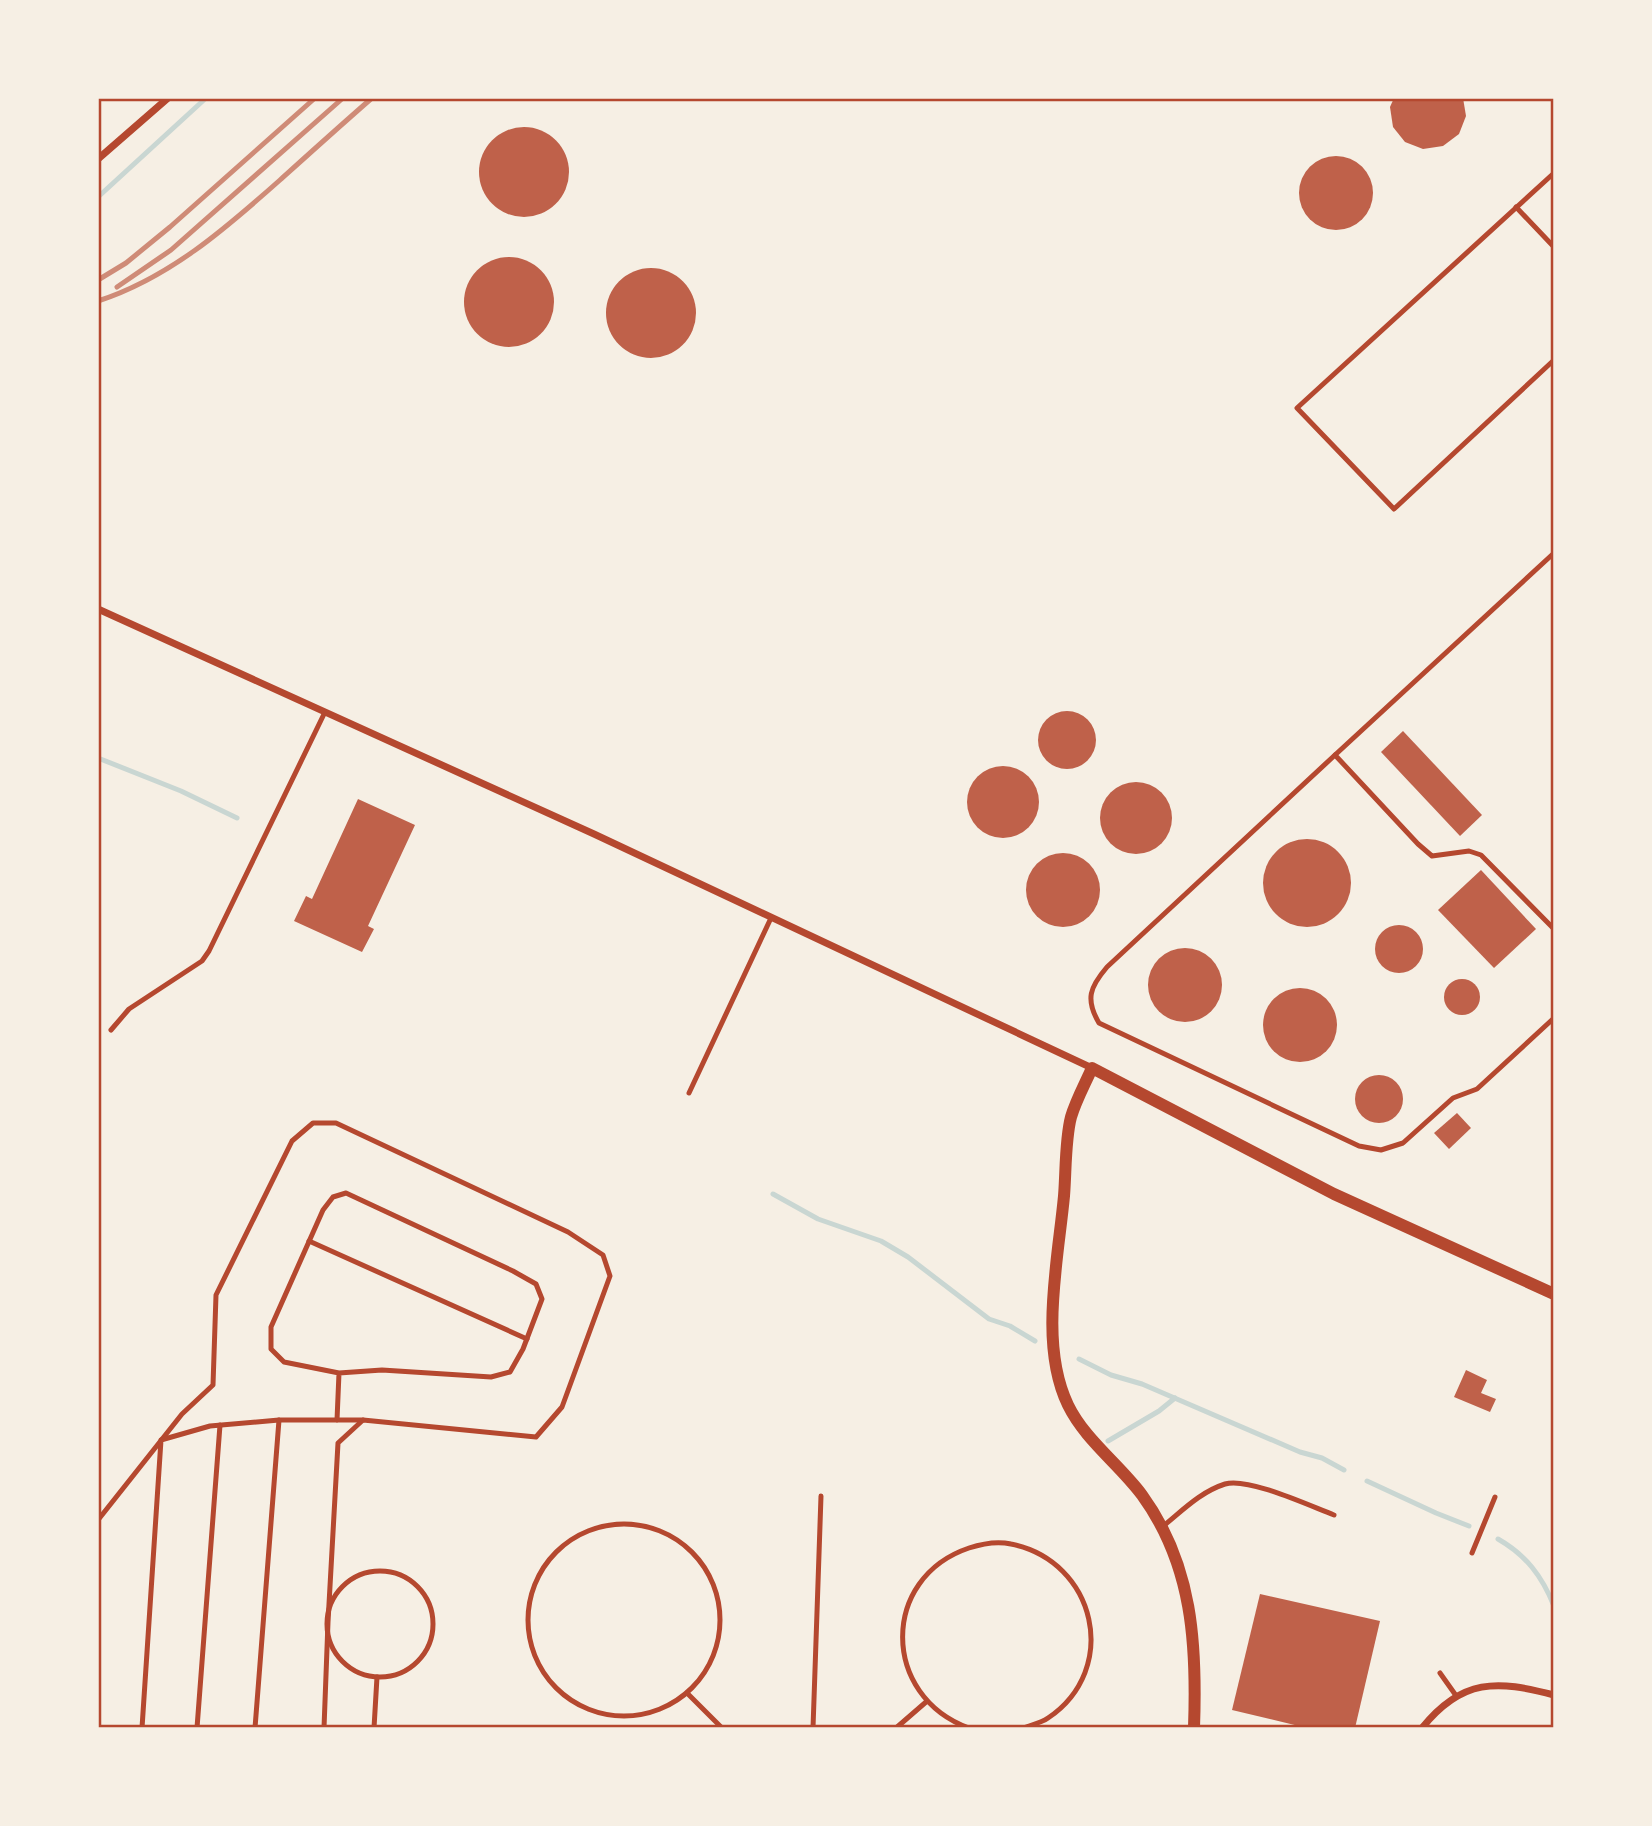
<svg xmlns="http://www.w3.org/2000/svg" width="1652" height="1826" font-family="Cabin,sans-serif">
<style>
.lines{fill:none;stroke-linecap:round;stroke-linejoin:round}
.stream{stroke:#c9d6d2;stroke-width:5}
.building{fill:#bf614a}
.service{stroke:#b5482f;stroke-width:5}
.minor{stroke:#b5482f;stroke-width:7}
.tertiary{stroke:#b5482f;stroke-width:12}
.rail{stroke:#cf8b77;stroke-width:5}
.neatline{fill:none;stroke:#b5482f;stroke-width:2.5}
</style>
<rect width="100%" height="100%" fill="#f6efe4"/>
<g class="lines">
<g class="stream">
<path d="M98 197 206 98"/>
<path d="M98 758 181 791 237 818"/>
<path d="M773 1194 818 1219 881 1241 908 1257 989 1319 1010 1326 1035 1341"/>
<path d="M1079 1359 1111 1375 1142 1384 1300 1452 1322 1458 1344 1470"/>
<path d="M1108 1441 1159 1411 1175 1398"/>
<path d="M1367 1481 1436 1513 1469 1526"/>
<path d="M1498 1539C1526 1555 1542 1576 1554 1606"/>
</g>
</g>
<g class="building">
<path d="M1394 98H1463L1466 116 1459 134 1443 146 1423 149 1405 142 1393 127 1390 107Z"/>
<circle cx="524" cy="172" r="45"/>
<circle cx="1336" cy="193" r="37"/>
<circle cx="509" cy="302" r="45"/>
<circle cx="651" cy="313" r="45"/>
<circle cx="1067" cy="740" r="29"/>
<path d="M1403 731 1482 815 1460 836 1381 752Z"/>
<circle cx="1003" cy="802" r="36"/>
<circle cx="1136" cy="818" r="36"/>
<path d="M358 799 415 825 368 926 374 929 362 952 294 921 306 896 312 899Z"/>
<circle cx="1307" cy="883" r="44"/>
<circle cx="1063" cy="890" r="37"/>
<path d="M1481 870 1536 929 1494 968 1438 910Z"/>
<circle cx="1399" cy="949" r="24"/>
<circle cx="1185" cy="985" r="37"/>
<circle cx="1462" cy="997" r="18"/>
<circle cx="1300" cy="1025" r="37"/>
<circle cx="1379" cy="1099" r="24"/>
<path d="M1457 1113 1471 1128 1449 1149 1434 1133Z"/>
<path d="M1466 1370 1487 1380 1481 1393 1496 1399 1490 1412 1454 1397Z"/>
<path d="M1260 1594 1380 1621 1355 1728H1307L1232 1710Z"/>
</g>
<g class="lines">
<g class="service">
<path d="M1554 173 1297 408 1394 509 1554 360"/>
<path d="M1516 207 1554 247"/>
<path d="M1554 553 1335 755 1418 844 1432 856 1469 851 1481 855 1554 929"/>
<path d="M1335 755 1107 967C1090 987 1085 999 1099 1023L1359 1146 1381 1150 1403 1143 1453 1098 1477 1089 1554 1018"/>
<path d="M111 1030 129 1009 202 961 209 951 325 712"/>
<path d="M689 1093 771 918"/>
<path d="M309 1241 527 1339"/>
<path d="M337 1420 339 1373 382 1370 491 1377 510 1372 523 1349 542 1299 536 1284 513 1271 346 1193 333 1197 323 1210 271 1327V1349L284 1362 339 1373"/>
<path d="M98 1520 182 1414 213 1385 216 1295 292 1141 313 1123H336L568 1232 603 1255 610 1276 562 1407 536 1437 363 1420 338 1443 328 1622 324 1728"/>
<circle cx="624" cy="1620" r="96"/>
<path d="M1162 1527C1182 1511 1200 1492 1225 1484 1248 1477 1310 1506 1334 1515"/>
<path d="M1472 1553 1495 1497"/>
<circle cx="380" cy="1624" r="53"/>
<path d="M1440 1673 1457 1697"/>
<path d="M687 1693 722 1728"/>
<path d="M142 1728 161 1440 210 1426 279 1420H363"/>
<path d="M197 1728 220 1425"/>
<path d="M255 1728 279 1420"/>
<path d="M374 1728 377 1677"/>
<path d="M813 1728 821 1496"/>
<path d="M896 1728 926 1702"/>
<path d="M969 1728C881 1696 880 1578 969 1548 981 1544 998 1541 1011 1544 1096 1561 1121 1669 1048 1718 1041 1723 1031 1725 1023 1728"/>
</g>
<g class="minor">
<path d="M98 159 168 98"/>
<path d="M98 609 594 834 1092 1068"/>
<path d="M1422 1728C1462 1678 1497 1680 1554 1695"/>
</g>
<path class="tertiary" d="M1194 1728C1197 1645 1193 1565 1142 1495 1119 1464 1085 1440 1068 1405 1039 1345 1058 1261 1064 1196 1066 1172 1065 1140 1071 1117 1076 1100 1085 1084 1092 1068L1334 1194 1554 1294"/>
<g class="rail">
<path d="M98 280 126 263 170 227 315 98"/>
<path d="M117 287 171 250 343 98"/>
<path d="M98 301C169 278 225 229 280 180 310 153 341 125 372 98"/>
</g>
</g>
<rect width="1652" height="1826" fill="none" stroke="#f6efe4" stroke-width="200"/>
<rect x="100" y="100" width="1452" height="1626" class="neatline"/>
</svg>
